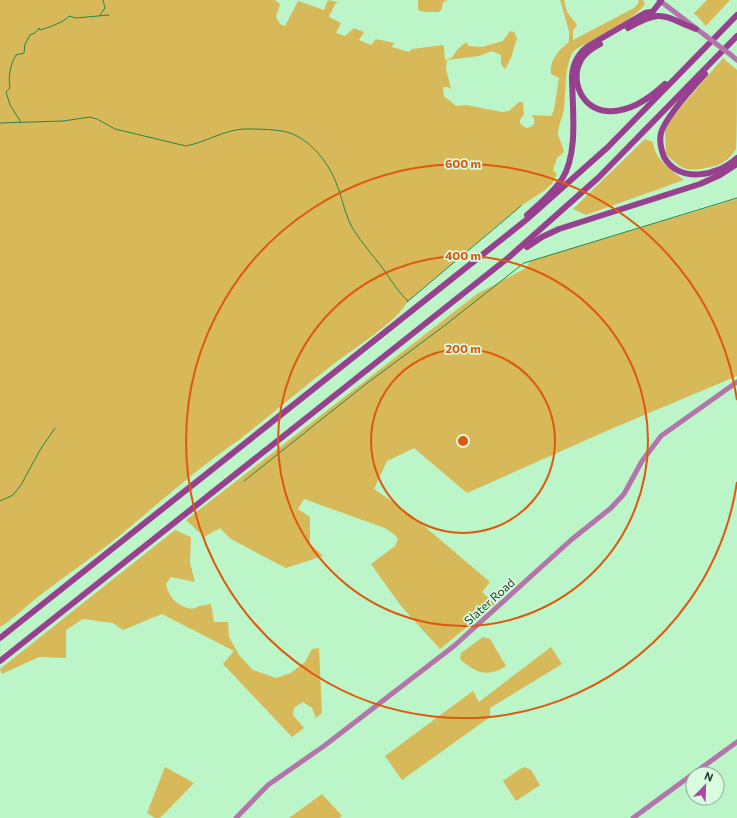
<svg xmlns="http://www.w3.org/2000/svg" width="737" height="818" font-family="Commissioner,sans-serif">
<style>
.green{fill:#d8b95a}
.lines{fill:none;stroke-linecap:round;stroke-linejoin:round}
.stream{stroke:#278449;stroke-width:1}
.secondary{stroke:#b375ab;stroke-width:5}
.motorway{stroke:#984090;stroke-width:6}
.secondary-bridge{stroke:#b375ab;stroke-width:5}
.ring{fill:none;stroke:#de580e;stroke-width:2}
.labels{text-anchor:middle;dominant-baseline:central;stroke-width:3.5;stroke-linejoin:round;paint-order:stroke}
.street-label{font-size:12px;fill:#263e2c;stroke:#d9fce0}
.centre{fill:#de580e;stroke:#d9fce0;stroke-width:2}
.ring-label{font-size:12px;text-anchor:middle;font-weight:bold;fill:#de580e;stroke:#d9fce0;stroke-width:3.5;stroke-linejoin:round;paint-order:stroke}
</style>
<rect width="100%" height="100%" fill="#bbf5c8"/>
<g class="green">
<path d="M0 0H275L280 4 276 17 280 24 285 26 298 1 324 10 328 0 338 2 335 4 329 17 341 23 336 33 345 36 354 28 364 32 359 40 371 45 376 39 394 43 392 47 409 52 412 49 443 45 444 47 445 60 452 58 457 50 466 42 469 46 482 47 503 41 510 31 514 32 517 38 511 58 505 69 501 64V55L492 51 479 56 447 60 446 69 451 89 448 87H443L444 96 456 106 466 105 502 112 509 111 519 102H523L524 115 521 118C518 123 522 126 527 128 535 127 537 120 531 115L551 116 554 110 559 78 551 74C549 60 559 50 569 42V31L560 0H564L567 12 577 25 573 31V40L634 8 638 4 639 0H643L645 4C638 17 590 42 576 49 564 58 566 95 564 109 563 117 558 125 558 134 559 140 563 145 564 152L557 158 553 170 557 174 552 184 545 190 521 206 500 223 407 302C399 320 352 350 335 363 302 388 271 415 239 440 198 468 161 501 123 533 97 554 69 573 43 593 28 604 15 618 0 627Z"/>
<path d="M418 0H448L443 2 442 9 439 12H424L418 10Z"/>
<path d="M707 0H730L706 26 696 15 693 14Z"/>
<path d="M723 58 737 70C737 81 737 144 736 149 729 161 719 166 706 168 686 172 681 169 666 154L665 131 670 120Z"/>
<path d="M645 139 653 142C655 160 671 170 684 180L586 215 573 209Z"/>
<path d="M737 199V376L611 429 467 493 414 448 387 461 374 489 410 514 490 582 482 592 495 604 440 649 401 606 371 564 395 546 398 539 395 535 385 528 304 499 298 509 310 517V544L323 556 286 568 231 539 220 528 204 537 186 520 477 294 526 268 530 261Z"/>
<path d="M175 530 191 537 190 563 195 582 171 577 166 584C169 599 178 606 192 609L199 606 211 604 214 622H228L229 637 239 655 253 670 276 678 291 673 305 662 312 649 319 648 322 713 316 718 312 708 303 702 298 705 294 708 293 715 304 728 292 737 223 664 234 651 162 614 123 630 113 623 83 619 66 630V658L39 657 2 674 0 669Z"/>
<path d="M483 637 490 639 506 666C488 678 475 673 460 659L461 653Z"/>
<path d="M551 647 562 664 490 708V717L402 780 385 756 473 691 479 702Z"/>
<path d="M165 767 194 783 160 818H155L147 813Z"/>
<path d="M525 767 531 770 540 785 516 801 503 781 520 769Z"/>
<path d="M322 794 342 816 339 818H289Z"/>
</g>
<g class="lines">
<g class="stream">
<path d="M100 15 105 8 103 0"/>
<path d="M21 122 10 105 6 92 10 88C8 77 10 65 16 55L24 53 25 44 30 35 35 33 39 28 40 30C47 28 65 22 69 16L76 18 109 15"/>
<path d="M0 123 63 121 90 117 97 119 115 129 186 146C206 142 224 130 244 129 256 129 279 129 290 133 310 140 327 161 335 180 341 193 343 207 349 221 355 236 374 256 384 270 392 281 398 292 408 301"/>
<path d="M407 302 521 206"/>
<path d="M244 481 366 384 444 326 524 263 737 198"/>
<path d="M0 501 13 495 21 485 40 450 55 428"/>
</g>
<g class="secondary">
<path d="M659 0 706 36"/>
<path d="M731 55 737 60"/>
<path d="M693 774 737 742"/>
<path d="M236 818 268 785 324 746 454 646 571 540 611 508 624 494 642 461 661 436 737 382"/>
<path d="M633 818 693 774"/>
</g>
<g class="motorway">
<path d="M650 15 661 1"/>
<path d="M628 28C662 8 663 16 696 29"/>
<path d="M600 44C592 48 585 53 581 60 569 81 583 110 607 111 629 113 650 98 665 84"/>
<path d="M705 74C694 86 665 118 661 133 659 141 661 149 664 157 679 184 718 176 737 158"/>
<path d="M527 215C539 204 553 193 562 179 579 153 572 106 572 76 573 62 579 52 590 45L645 13 651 12"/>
<path d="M527 247 542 237 559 229 700 184 720 175 737 164"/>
<path d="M0 638 526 220 608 147 737 15"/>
<path d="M0 661 508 258 598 178 737 36"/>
</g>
<path class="secondary-bridge" d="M706 36 731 55"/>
</g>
<g class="ring">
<circle cx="463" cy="441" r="92"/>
<circle cx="463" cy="441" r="185"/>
<path d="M737 482A277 277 0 1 1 737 400"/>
</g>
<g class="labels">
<g class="street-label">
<text transform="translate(489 601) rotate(-42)">Slater Road</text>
</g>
</g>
<circle cx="463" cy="441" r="6" class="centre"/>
<g class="ring-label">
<text x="463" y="168">600 m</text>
<text x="463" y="260">400 m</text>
<text x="463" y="353">200 m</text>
</g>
<g transform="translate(705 786) rotate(23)"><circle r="19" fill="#d9fce0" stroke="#91b098"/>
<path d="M0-3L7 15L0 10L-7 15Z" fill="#af45a6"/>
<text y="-6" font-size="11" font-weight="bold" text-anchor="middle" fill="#263e2c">N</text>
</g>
</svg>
